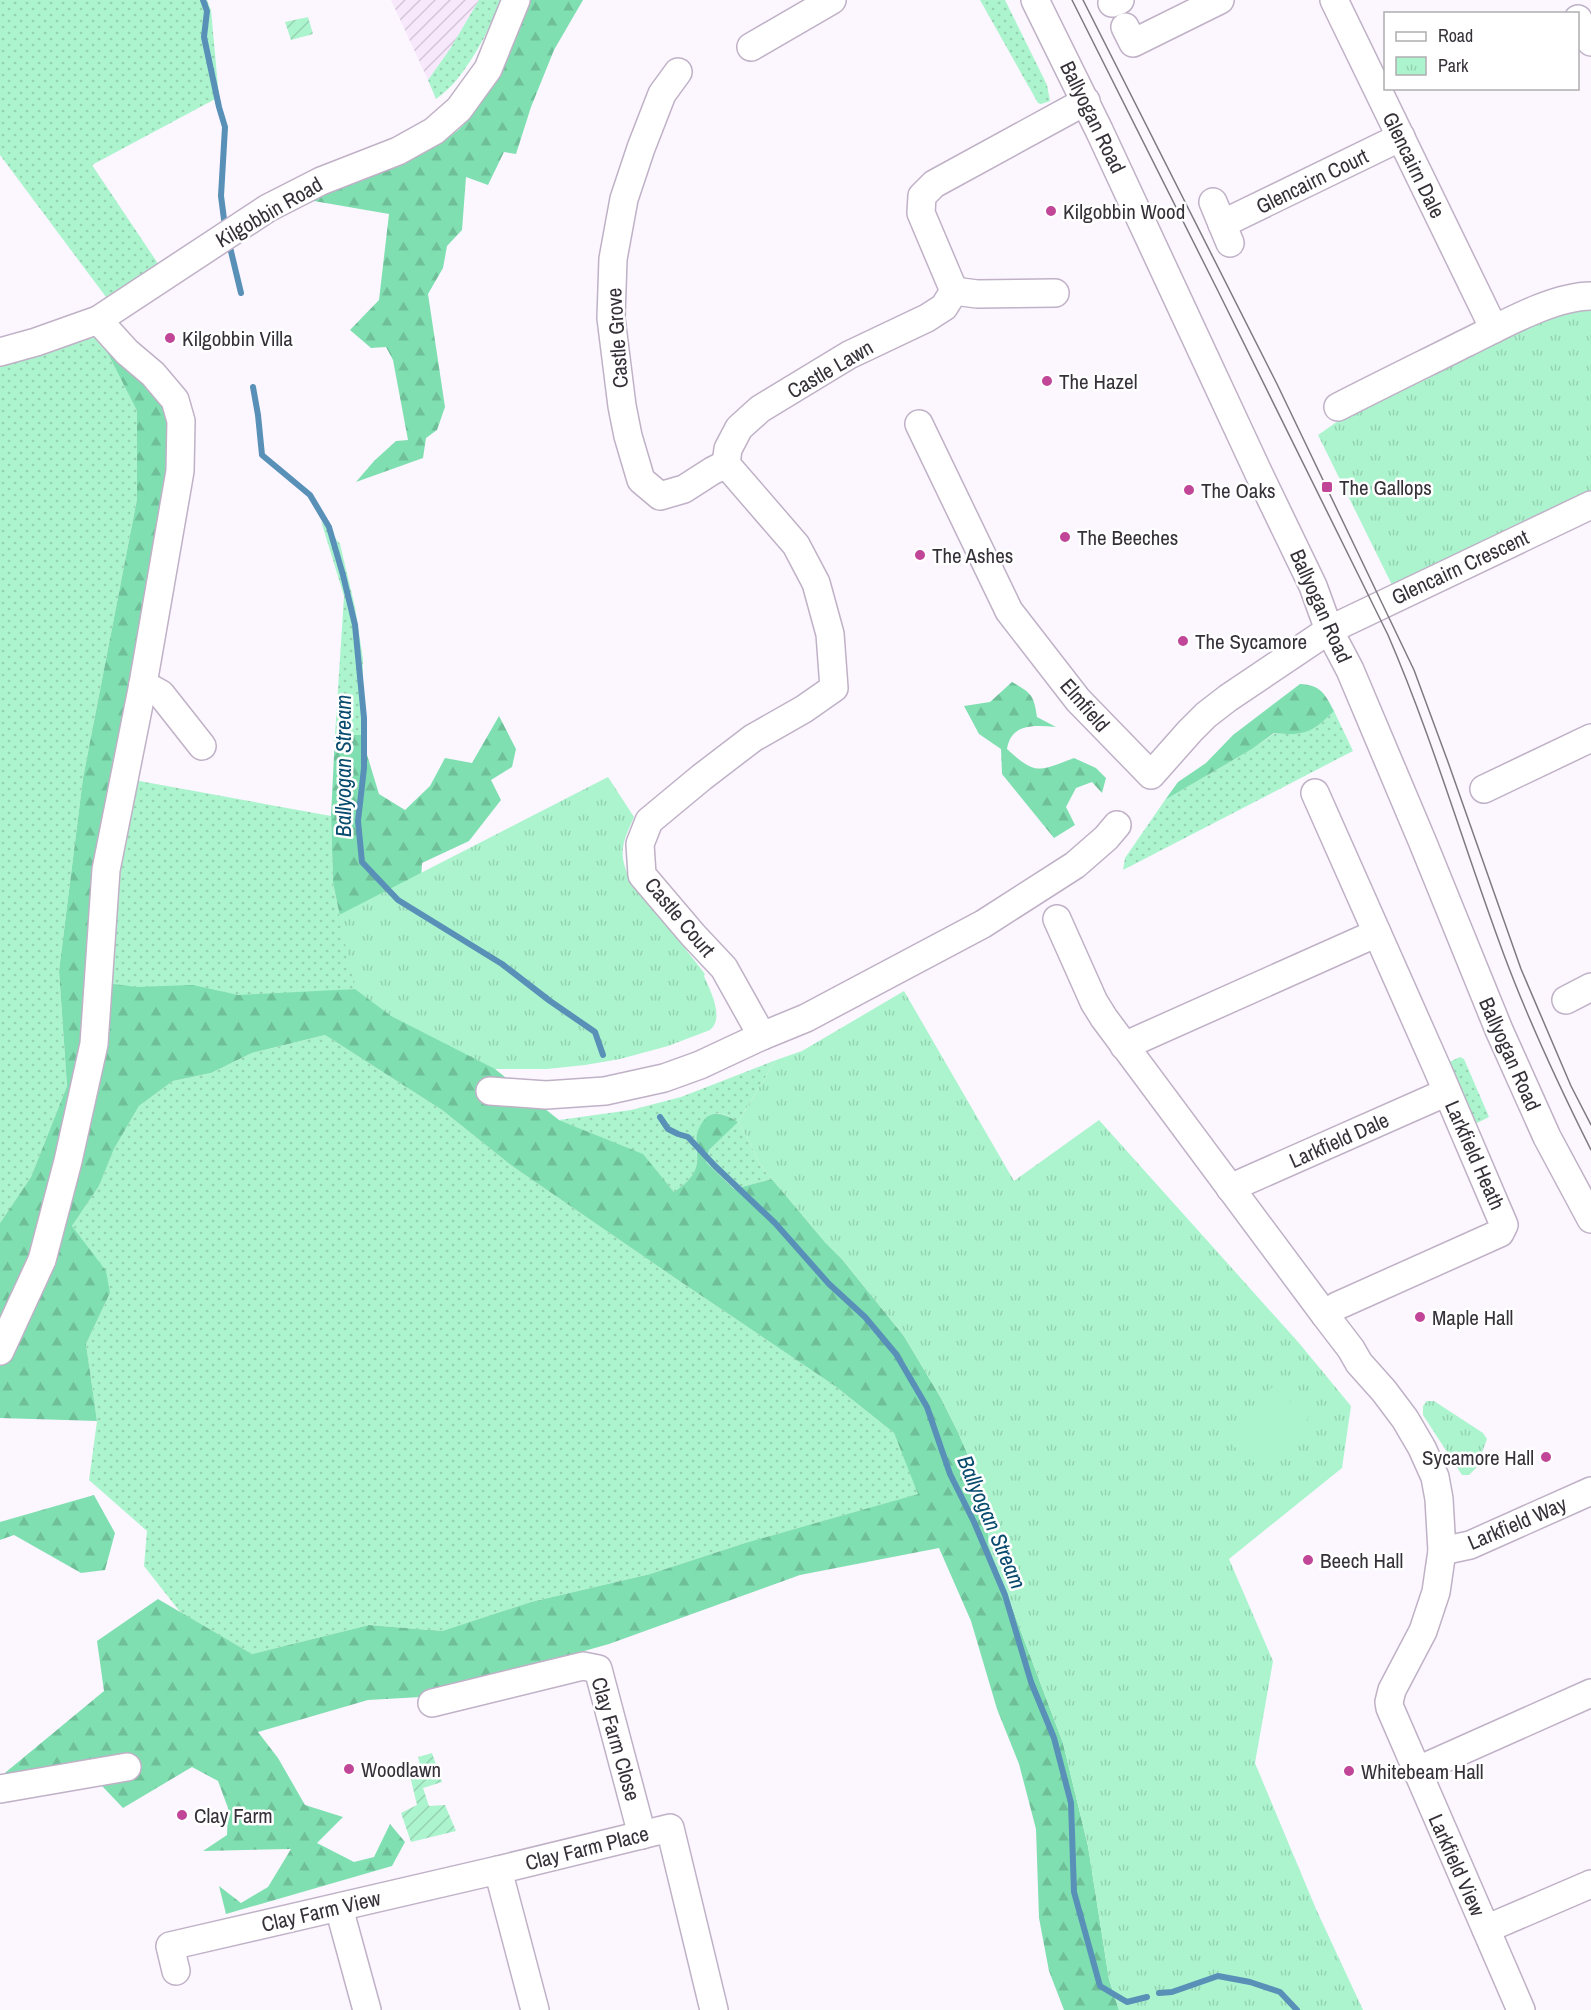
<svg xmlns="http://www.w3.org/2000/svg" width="1591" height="2010" font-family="'Archivo Narrow',sans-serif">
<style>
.industrial{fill:url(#industrial-furrows)}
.grass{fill:url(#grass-dots)}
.forest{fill:url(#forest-firs)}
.park{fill:url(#park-tufts)}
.garden{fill:url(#garden-furrows)}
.pitch{fill:#acf4ce}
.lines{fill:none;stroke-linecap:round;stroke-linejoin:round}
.stream{stroke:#5890b8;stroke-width:6}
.minor-casing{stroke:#bfb1c6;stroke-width:30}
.minor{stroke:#fff;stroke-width:27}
.tram{stroke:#7f7a82;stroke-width:1.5}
.poi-dot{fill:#c14698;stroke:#fff;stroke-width:2}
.labels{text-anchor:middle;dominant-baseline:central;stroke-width:5;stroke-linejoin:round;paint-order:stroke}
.street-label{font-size:21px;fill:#363139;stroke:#fff}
.poi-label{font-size:21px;fill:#363139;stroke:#fff;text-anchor:start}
.water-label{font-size:22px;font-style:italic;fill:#074b6e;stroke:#fff}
</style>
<defs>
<pattern id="industrial-furrows" width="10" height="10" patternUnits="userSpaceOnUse" patternTransform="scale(1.5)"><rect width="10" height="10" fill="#f7e8fb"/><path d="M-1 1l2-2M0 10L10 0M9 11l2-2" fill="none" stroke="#d4c7d8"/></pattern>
<pattern id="grass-dots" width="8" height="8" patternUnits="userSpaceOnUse" patternTransform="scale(1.5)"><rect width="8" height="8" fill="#acf4ce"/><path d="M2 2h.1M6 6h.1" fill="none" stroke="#95d2b2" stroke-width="1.8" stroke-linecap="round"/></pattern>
<pattern id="forest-firs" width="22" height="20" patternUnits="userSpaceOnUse" patternTransform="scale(1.5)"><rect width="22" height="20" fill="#80dfb1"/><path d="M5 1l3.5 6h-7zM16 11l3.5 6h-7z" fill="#6fc099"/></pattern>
<pattern id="park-tufts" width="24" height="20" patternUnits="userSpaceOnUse" patternTransform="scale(1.5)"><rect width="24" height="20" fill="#acf4ce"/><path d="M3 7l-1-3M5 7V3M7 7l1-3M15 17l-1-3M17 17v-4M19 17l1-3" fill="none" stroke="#95d2b2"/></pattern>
<pattern id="garden-furrows" width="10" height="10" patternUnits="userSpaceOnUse" patternTransform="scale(1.5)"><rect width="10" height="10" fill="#acf4ce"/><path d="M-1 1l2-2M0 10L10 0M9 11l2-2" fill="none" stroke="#95d2b2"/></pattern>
</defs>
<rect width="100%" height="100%" fill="#fcf6ff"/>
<path class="industrial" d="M391 0H479L450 49 428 80Z"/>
<g class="grass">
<path d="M0 0H207L211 10 219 97 92 165 159 265 106 297 0 155Z"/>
<path d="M479 0H503C488 31 465 80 436 99L428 80 450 49Z"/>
<path d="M980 0H1005L1047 85 1050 101 1041 104 1038 103Z"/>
<path d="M99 336 137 411V499L83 778 59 971 67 1086 31 1177 0 1223V365Z"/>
<path d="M321 521 340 544 355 607 363 659 361 735H335L344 596Z"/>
<path d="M1334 711 1353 751 1123 870 1125 858 1165 800 1252 749 1275 733C1304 736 1313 732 1334 711Z"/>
<path d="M134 780 331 816 333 883 355 989 104 1008 115 883Z"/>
<path d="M325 1035 442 1110 512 1166 675 1278 835 1386 894 1433 919 1494 745 1543 650 1574 531 1602 442 1631 369 1625 252 1654 181 1613 144 1566 147 1531 89 1480 97 1421 86 1344 110 1293 72 1226 99 1186 114 1149 139 1106 173 1081 211 1073 252 1053Z"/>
<path d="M1460 1057 1464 1059 1489 1117 1475 1124 1447 1063Z"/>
<path d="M776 1060 738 1122 749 1141 760 1165 772 1179 734 1189 706 1162 709 1150 737 1122C719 1108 706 1111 698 1134 694 1144 699 1157 696 1167 692 1179 684 1185 675 1193L642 1154 559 1120 631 1110 681 1097Z"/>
</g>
<g class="forest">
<path d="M531 0H583L554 50 531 107 516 154 504 152 488 185 466 177 462 230 447 246 443 268 428 294 445 407 437 430 426 438 423 458 356 482 374 461 396 441 408 440 393 360 386 347 371 348 350 330 379 300 389 214 308 200 449 137C455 133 461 128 466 122 492 93 517 37 531 0Z"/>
<path d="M99 336 154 385 177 436 90 981 137 987 193 985 238 995 355 989 333 883 331 816 335 735H361L379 794 405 810 430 786 445 758 472 763 499 716 516 749 512 767 491 780 501 800 469 841 422 863 421 880 495 1069 559 1120 643 1154 674 1192C684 1185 692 1179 696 1167 699 1157 695 1144 697 1134 705 1109 719 1110 738 1122L709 1150 706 1162 734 1189 772 1179 825 1242 842 1259 904 1336 941 1398 958 1432 989 1504 988 1544 1063 1743 1088 1846 1109 1979 1119 2010H1064L1049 1971 1039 1918 1036 1829 1019 1764 997 1709 971 1621 939 1548 800 1575 609 1644 421 1697 368 1700 258 1732 278 1758 305 1805 343 1817 317 1843 354 1862 374 1857 390 1824 405 1842 392 1866 226 1914 219 1886 241 1903 268 1887 291 1849 203 1851 227 1835 228 1808 218 1781 192 1767 123 1808 84 1767 0 1777 104 1691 97 1641 158 1599 252 1654 369 1625 442 1631 531 1602 650 1574 745 1543 918 1494 894 1433 835 1386 675 1278 512 1166 442 1110 325 1035 252 1053 211 1073 173 1081 139 1106 114 1149 99 1186 72 1226 106 1271 110 1293 86 1344 97 1421 0 1418V1223L31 1177 67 1086 59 971 83 778 137 499V411Z"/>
<path d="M1012 682C1031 693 1034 695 1037 717L1056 727C1035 725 1011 723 1007 749 1036 776 1039 771 1074 758L1096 768 1106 778 1102 793 1092 782 1076 788 1066 807 1075 825 1054 838 1002 774 1001 749 979 734 964 706 990 702Z"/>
<path d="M1300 684C1321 685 1325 694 1334 711 1312 733 1305 736 1274 733L1252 749 1165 800 1178 782 1206 763 1233 735Z"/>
<path d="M94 1495 115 1533 105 1570 81 1573 14 1535 0 1540V1522Z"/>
</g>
<g class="park">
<path d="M1591 307V492L1393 587 1318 435 1351 412 1427 375 1551 317Z"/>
<path d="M608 777 634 817C624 840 617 852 629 877L705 974 704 976C710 990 725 1018 710 1030L668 1046 620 1059 585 1065 547 1069H495L391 1016 355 989 339 915Z"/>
<path d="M904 991 1014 1181 1099 1120 1299 1343 1351 1406 1342 1468 1229 1559 1273 1661 1255 1763 1316 1909 1363 2010H1119L1109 1979 1088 1846 1063 1743 988 1544 989 1504 958 1432 941 1398 904 1336 842 1259 825 1242 760 1165 749 1141 738 1122 776 1060 802 1051Z"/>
<path d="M1427 1401H1434L1483 1433 1487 1439 1476 1468 1469 1475H1462L1423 1415V1406Z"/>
</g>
<g class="garden">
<path d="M308 17 313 34 291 40 285 22Z"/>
<path d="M432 1753 442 1782 423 1788 429 1806 445 1805 456 1831 411 1842 401 1813 417 1805 409 1772 421 1769 418 1757Z"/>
</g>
<path class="pitch" d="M1272 1387 1309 1417 1266 1472 1229 1442Z"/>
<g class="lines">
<g class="stream">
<path d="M203 0 207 11 204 37 219 107 225 127 221 196 225 227"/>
<path d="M229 243 241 293"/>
<path d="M253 387 258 415 262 455 310 495 329 527 343 575 355 625 364 718V768L358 821 362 862 398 900 502 964 550 1001 595 1032 603 1055"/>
<path d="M660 1117 668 1129 678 1134 688 1137 715 1166 775 1223 829 1284 865 1317 896 1354 927 1407 950 1474 974 1522 1005 1595 1031 1682 1054 1738 1071 1803 1074 1892 1100 1986 1127 2002 1147 1997"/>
<path d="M1159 1993 1172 1992 1218 1976 1250 1982 1280 1992 1297 2010"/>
</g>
<g class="minor-casing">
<g id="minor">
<path d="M1035 0 1099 130 1259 474 1313 586 1329 630 1350 670 1423 843 1499 1030 1547 1137 1591 1219"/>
<path d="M1334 0 1494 329"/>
<path d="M1112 3 1120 0"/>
<path d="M1578 19 1586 37 1591 42"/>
<path d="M1125 27 1133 43 1220 0"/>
<path d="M751 47 832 0"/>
<path d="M678 72 662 94 641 148 624 199 613 259 611 318 622 406 628 436 641 480 660 496 684 489 712 471 726 464"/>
<path d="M1213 202 1230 243"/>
<path d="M1222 224 1401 137"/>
<path d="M954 291 977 294 1055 293"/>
<path d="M0 352 36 342 98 320 268 208 321 181 398 151 434 131 459 109 488 69 516 0"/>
<path d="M1338 407C1381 385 1424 364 1466 343 1501 326 1553 296 1591 296"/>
<path d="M919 424 1009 611 1078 700 1151 775 1190 731 1206 715 1228 698 1329 630 1591 505"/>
<path d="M726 464 796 545 816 583 830 634 834 688 804 709 753 738 702 777 649 821 640 844 642 875 693 935 724 968 762 1036 806 1018 983 924 1075 865 1106 838 1117 825"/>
<path d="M726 464 728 449 739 428 760 409 849 355 927 318 944 307 954 291 921 213 922 196 934 184 1086 101"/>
<path d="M143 684 161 694 202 746"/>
<path d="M1484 789 1591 738"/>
<path d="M1315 793 1437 1068 1504 1225 1500 1233 1337 1306 1325 1315 1351 1349 1359 1363 1384 1391 1405 1419 1422 1448 1435 1477 1439 1499 1442 1551 1436 1592 1423 1631 1392 1690 1389 1702 1390 1708 1521 2010"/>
<path d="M1057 919 1094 1002 1104 1018 1325 1315"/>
<path d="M1566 1000 1591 987"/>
<path d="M1124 1046 1377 933"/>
<path d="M490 1091 546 1095 605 1091 664 1078 700 1065 762 1036"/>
<path d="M1230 1188 1447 1092"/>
<path d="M0 1351 42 1260 68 1161 94 1044 106 870 143 684 180 471 181 421 175 400 153 374 127 352 98 320"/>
<path d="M1442 1551 1470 1545 1591 1491"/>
<path d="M432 1703 583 1666 598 1669 642 1835"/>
<path d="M1416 1771 1591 1693"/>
<path d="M0 1789 127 1767"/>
<path d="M339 1908 367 2010"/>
<path d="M1486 1929 1591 1884"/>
<path d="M176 1971 170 1946 498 1870"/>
<path d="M535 2010 498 1870 670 1828 714 2010"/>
</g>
</g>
<use href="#minor" class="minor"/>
<g class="tram">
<path d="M1072 0 1219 293 1388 635C1433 739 1464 848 1504 955 1529 1022 1559 1086 1591 1150"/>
<path d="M1083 0 1277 384 1414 670 1448 762 1521 969 1571 1086 1591 1125"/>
</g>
</g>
<g class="poi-dot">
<circle cx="1051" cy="211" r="6"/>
<circle cx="170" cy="338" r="6"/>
<circle cx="1047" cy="381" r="6"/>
<rect x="1321" y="481" width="12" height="12" rx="3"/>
<circle cx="1189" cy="490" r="6"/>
<circle cx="1065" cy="537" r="6"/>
<circle cx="920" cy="555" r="6"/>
<circle cx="1183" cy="641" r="6"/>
<circle cx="1420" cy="1317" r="6"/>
<circle cx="1546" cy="1457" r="6"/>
<circle cx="1308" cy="1560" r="6"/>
<circle cx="349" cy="1769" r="6"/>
<circle cx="1349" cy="1771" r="6"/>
<circle cx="182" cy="1815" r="6"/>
</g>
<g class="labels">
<g class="street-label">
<text transform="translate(1093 117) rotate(64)">Ballyogan Road</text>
<text transform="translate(1414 165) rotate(64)">Glencairn Dale</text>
<text transform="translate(1312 181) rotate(-26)">Glencairn Court</text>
<text transform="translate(269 212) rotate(-30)">Kilgobbin Road</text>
<text transform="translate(617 338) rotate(-94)">Castle Grove</text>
<text transform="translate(830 369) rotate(-30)">Castle Lawn</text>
<text transform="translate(1460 567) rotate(-25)">Glencairn Crescent</text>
<text transform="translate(1321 606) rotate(66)">Ballyogan Road</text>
<text transform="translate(1085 705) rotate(49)">Elmfield</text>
<text transform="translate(680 917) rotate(50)">Castle Court</text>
<text transform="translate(1510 1054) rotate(66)">Ballyogan Road</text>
<text transform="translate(1339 1140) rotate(-24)">Larkfield Dale</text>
<text transform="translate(1475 1155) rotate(66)">Larkfield Heath</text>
<text transform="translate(1517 1523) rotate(-23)">Larkfield Way</text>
<text transform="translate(616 1739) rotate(74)">Clay Farm Close</text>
<text transform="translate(587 1848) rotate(-14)">Clay Farm Place</text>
<text transform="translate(1457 1865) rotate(66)">Larkfield View</text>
<text transform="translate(321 1911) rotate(-13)">Clay Farm View</text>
</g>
<g class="poi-label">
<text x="1063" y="211">Kilgobbin Wood</text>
<text x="182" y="338">Kilgobbin Villa</text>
<text x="1059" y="381">The Hazel</text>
<text x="1339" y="487">The Gallops</text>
<text x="1201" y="490">The Oaks</text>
<text x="1077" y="537">The Beeches</text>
<text x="932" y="555">The Ashes</text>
<text x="1195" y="641">The Sycamore</text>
<text x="1432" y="1317">Maple Hall</text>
<text x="1534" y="1457" text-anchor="end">Sycamore Hall</text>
<text x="1320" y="1560">Beech Hall</text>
<text x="361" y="1769">Woodlawn</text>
<text x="1361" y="1771">Whitebeam Hall</text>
<text x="194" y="1815">Clay Farm</text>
</g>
<g class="water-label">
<text transform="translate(343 766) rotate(-90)">Ballyogan Stream</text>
<text transform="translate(992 1522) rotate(67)">Ballyogan Stream</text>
</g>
</g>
<rect x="1384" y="12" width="195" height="78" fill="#ffffff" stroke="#afadb0" stroke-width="1.5"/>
<rect x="1396" y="32" width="30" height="9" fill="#ffffff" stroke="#afadb0" stroke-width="1.5"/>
<text x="1438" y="42" font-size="18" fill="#363139">Road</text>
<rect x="1396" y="57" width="30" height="18" fill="url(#park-tufts)" stroke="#afadb0" stroke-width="1.5"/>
<text x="1438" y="72" font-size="18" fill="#363139">Park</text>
</svg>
